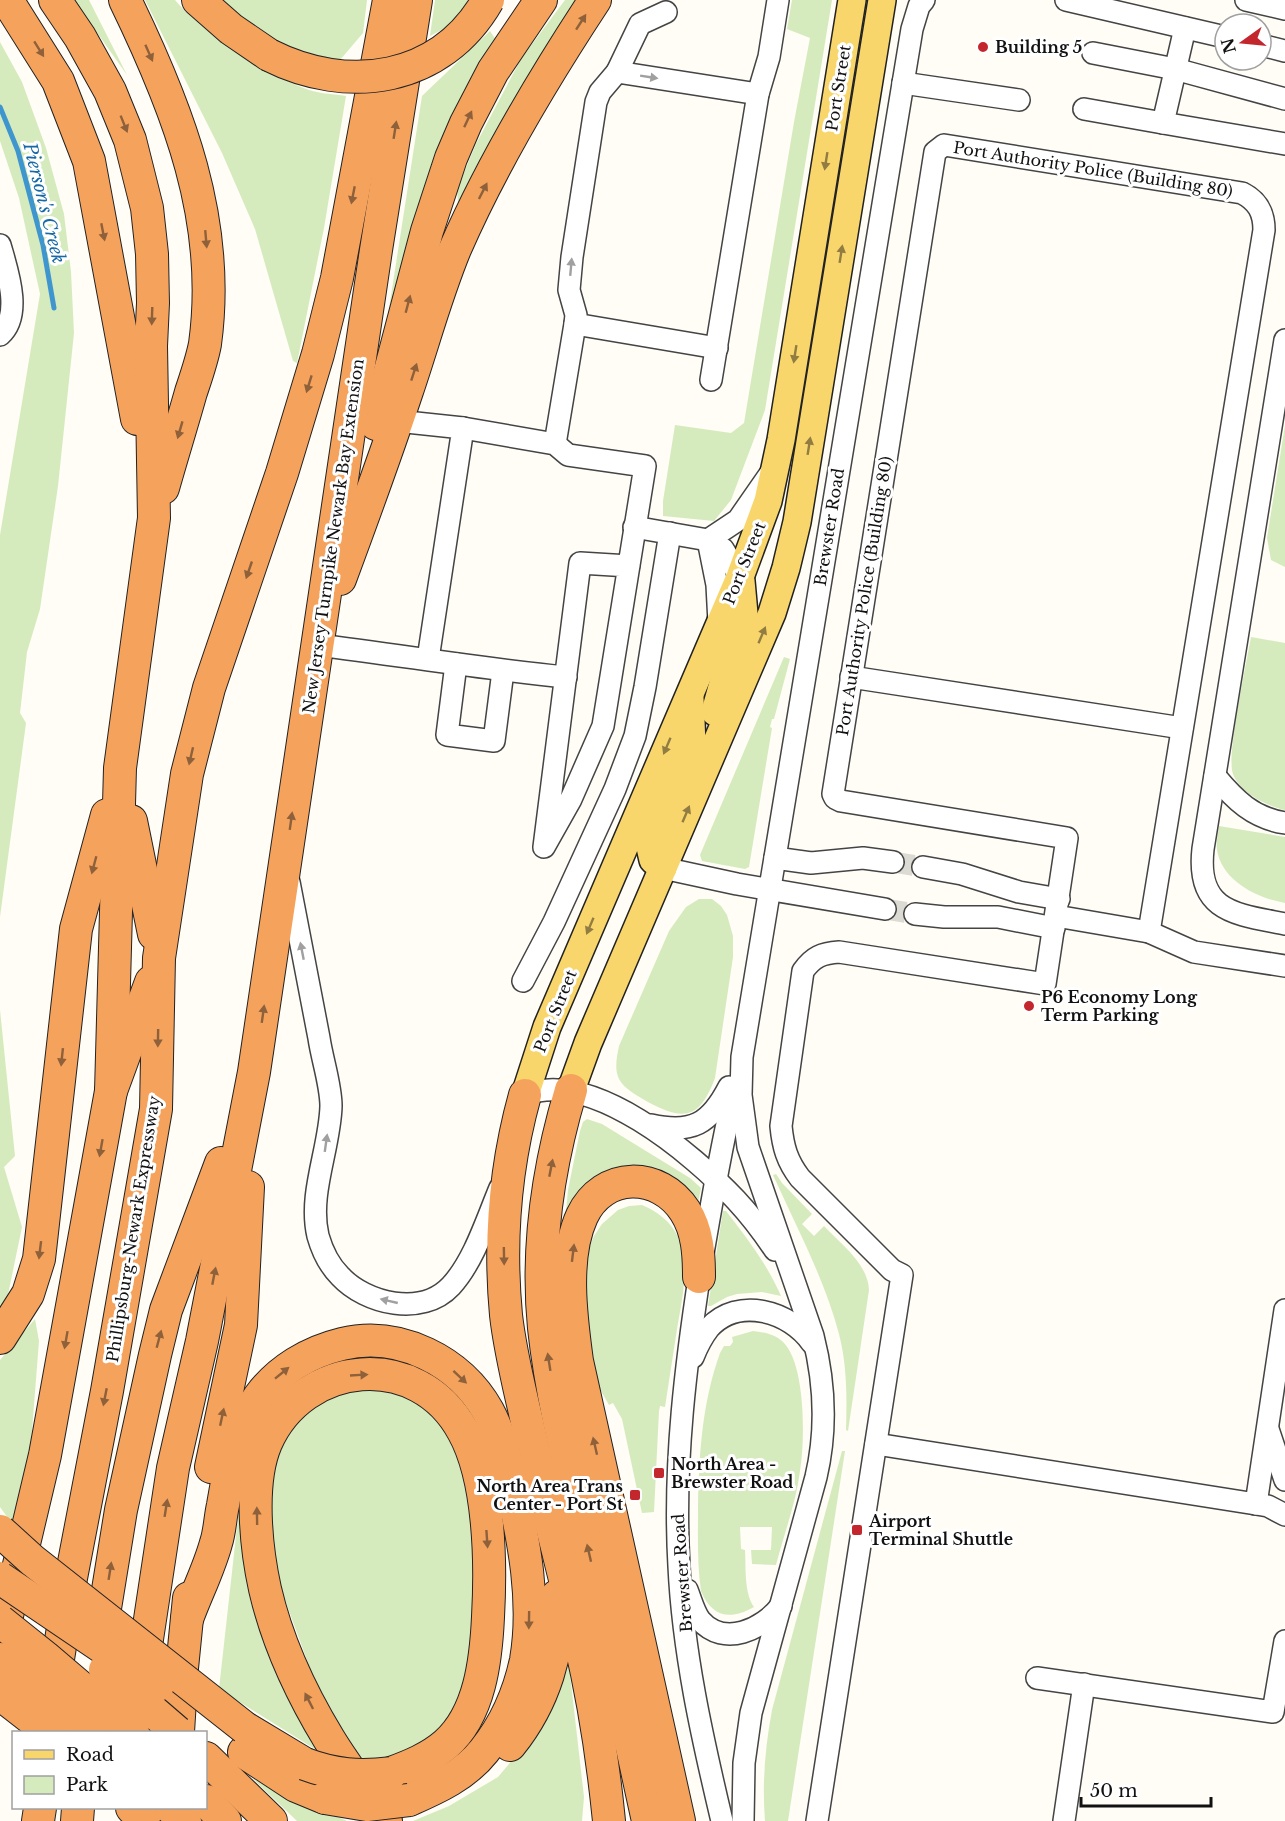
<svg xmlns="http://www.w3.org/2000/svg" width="1285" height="1821" font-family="'Libre Baskerville',serif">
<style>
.green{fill:#d5ebbd}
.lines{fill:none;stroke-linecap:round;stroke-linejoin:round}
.stream{stroke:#3f96cf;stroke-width:5}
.minor-tunnel{stroke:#dbdad3;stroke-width:21;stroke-dasharray:21 10;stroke-linecap:butt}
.minor-casing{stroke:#444;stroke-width:24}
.major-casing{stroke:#222;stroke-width:30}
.highway-casing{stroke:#222;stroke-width:34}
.minor{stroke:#fff;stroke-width:21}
.major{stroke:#f9d66b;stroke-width:27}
.highway{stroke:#f5a25d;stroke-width:32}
.highway-bridge-casing{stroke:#222;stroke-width:34;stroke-linecap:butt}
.highway-bridge{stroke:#f5a25d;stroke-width:32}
.oneway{fill:#8e613b}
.oneway2{fill:#a0a0a0}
.oneway3{fill:#917d42}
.poi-dot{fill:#c4262e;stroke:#fff;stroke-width:2}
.labels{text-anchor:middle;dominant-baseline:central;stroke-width:6;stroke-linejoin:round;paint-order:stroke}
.poi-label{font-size:16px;font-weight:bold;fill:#111;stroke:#fff;text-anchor:start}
.street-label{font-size:16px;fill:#111;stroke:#fff}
.water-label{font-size:18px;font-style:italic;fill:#1768a6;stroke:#fff}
</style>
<rect width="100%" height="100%" fill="#fffdf5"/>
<g class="green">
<path d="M74 0H89L127 75Z"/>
<path d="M145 0H175C201 31 270 77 309 90 321 94 334 94 346 96L324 228 297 363 293 361 255 229 222 153Z"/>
<path d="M221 0H367L363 33 340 60C292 56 256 32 221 0Z"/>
<path d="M435 0H469L451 25 430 36Z"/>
<path d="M565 0H588L459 216 457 189 476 144 521 59Z"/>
<path d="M792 0H832L765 410 731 500 714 521 663 516V501L675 425 731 433 744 423 794 122 810 38 787 29Z"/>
<path d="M490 31 496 40 401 273 388 315 422 96Z"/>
<path d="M0 42 22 82 46 148 64 214 71 272 74 333 58 486 40 609 27 652 20 713 26 723 0 917V535L40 294 19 198 0 141Z"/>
<path d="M1285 425V567L1271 560 1267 538Z"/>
<path d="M1251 637 1285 643V810C1267 806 1240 793 1233 774 1226 757 1247 661 1251 637Z"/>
<path d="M784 657 790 659 774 719H772L770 727 772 728 749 867 745 869 702 861 700 855Z"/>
<path d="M1219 826 1285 837V903C1257 898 1222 881 1217 850 1216 842 1218 833 1219 826Z"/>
<path d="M699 899H712L721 906 727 915 733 936V957L715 1078C700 1118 685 1122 648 1102 638 1096 624 1089 619 1079 614 1069 617 1056 619 1046L669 931 686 907Z"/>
<path d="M0 1010 15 1156 4 1167 22 1227 5 1309 0 1318Z"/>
<path d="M587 1119 602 1124 690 1178 701 1188 698 1203 670 1177 565 1223 568 1190 580 1131 583 1122Z"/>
<path d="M776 1174 782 1183 812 1214 802 1224 814 1236 824 1226C841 1244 868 1264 869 1290L848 1431 846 1430C847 1398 847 1365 839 1334 825 1280 796 1226 773 1175Z"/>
<path d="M642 1205C699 1229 685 1282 677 1329 673 1355 669 1381 665 1407L660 1406 659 1411 654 1512 642 1513 622 1419 613 1403 609 1405 593 1377 585 1311 587 1253 594 1236 602 1224 618 1210 629 1206Z"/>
<path d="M723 1211H726C747 1238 767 1264 781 1296L762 1292 737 1294 727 1297 711 1306H708Z"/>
<path d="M35 1319 39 1341 31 1443 13 1525 0 1507V1360Z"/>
<path d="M753 1331C763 1332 775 1334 783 1342 806 1364 805 1441 800 1471 796 1503 784 1534 776 1565L752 1564 751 1550H771L772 1527H740L741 1549 745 1550C746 1567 744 1593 754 1607 731 1620 712 1618 701 1591 697 1564 698 1535 698 1507 699 1454 702 1403 720 1353L724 1346H730L733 1342 732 1337Z"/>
<path d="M360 1387 419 1397 455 1434 472 1493 477 1592 463 1695 433 1739 408 1752 359 1766 319 1693 277 1578 267 1486 286 1431 322 1397Z"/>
<path d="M842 1451H845L788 1821H765C762 1783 765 1748 772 1710Z"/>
<path d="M239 1509 258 1625 318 1751 219 1689Z"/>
<path d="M568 1657 584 1797 582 1821H413L449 1806 498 1777 534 1734Z"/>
<path d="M253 1779 347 1821H297Z"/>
</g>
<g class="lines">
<path class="stream" d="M0 107 18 151 43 245 54 308"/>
<g class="minor-tunnel">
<path d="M893 862 923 867"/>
<path d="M885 909 915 914"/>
</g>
<g class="minor-casing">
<g id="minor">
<path d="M1066 0 1225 37"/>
<path d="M1246 0 1285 9"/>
<path d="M1185 28 1163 123 1285 144"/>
<path d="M1261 45 1285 51"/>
<path d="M1093 53 1175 69 1285 99"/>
<path d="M617 72 640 24 666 12"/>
<path d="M903 83 1019 100"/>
<path d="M1084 109 1163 123"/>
<path d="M0 245C7 270 23 315 0 335"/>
<path d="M575 324 717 348"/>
<path d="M1285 340 1203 849C1196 912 1235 914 1285 924"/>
<path d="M711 380 758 94 769 57 778 0"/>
<path d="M397 421 463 428 428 659"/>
<path d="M463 428 555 444 568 455 645 466 603 726 571 799 544 847 580 563 629 566"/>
<path d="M555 444 575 324 576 315 569 290 572 257 596 102 600 92 617 72 758 94"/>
<path d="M634 527 708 540 723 549 740 577"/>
<path d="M708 540 738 520 772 471"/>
<path d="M708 540 717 585 719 623"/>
<path d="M317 645C400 655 482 669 566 677"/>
<path d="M456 664 447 735 494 741 503 671"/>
<path d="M851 677 1182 728"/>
<path d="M1215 776C1235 800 1253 818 1285 823"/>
<path d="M775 858 811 863 863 858 893 862"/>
<path d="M923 867 962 874 1019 892 1059 899"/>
<path d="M663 868 737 884 885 909"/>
<path d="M289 882C299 934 309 986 319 1038 322 1059 331 1085 331 1106 330 1148 308 1194 318 1236 322 1250 330 1266 340 1276 366 1304 422 1317 451 1286 474 1261 487 1219 500 1188"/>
<path d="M915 914 944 917H998L1054 928"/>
<path d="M1056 916 1149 932 1194 952 1285 966"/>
<path d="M523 981 554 922 615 789 635 736 645 687 670 533"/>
<path d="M525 1095C591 1068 693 1154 736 1200 750 1215 763 1232 775 1250"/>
<path d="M651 1125C692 1134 710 1124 729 1087"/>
<path d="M693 1357C697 1347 702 1337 709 1328 738 1296 790 1311 812 1343"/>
<path d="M1268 1429 1285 1480"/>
<path d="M876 1444 1256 1504 1268 1506 1285 1515"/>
<path d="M1256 1504 1285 1310"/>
<path d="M687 1590C691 1600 694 1612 700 1620 724 1648 763 1629 781 1606"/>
<path d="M1037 1678 1273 1712 1285 1641"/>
<path d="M722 1821C702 1737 683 1652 679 1566 673 1463 686 1361 702 1259 712 1202 721 1145 735 1089"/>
<path d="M743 1821 744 1763 751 1713 816 1477C827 1430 825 1383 813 1336L748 1147 741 1095 742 1057 912 29 919 6 924 0"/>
<path d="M817 1821 902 1275 892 1270 800 1178C787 1161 783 1147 781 1126L803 971C813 957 822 953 839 952L1045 984 1067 838 841 801 835 798 833 794 935 152 944 145 1242 193C1258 201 1264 213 1264 230L1149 932"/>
<path d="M1064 1821 1084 1684"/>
</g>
</g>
<g class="major-casing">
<g id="major">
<path d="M715 712 735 641 744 614 741 581"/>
<path d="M663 868 653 860 650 847 692 744 690 698"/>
<path d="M571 1090 588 1043 772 613 786 568 797 522 882 0"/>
<path d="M525 1095 547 1027 740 577 768 501 781 440 852 0"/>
</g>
</g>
<g class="highway-casing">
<g id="highway">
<path d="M7 0 58 81 89 161 137 419"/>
<path d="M55 0 80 37 110 91 130 140 147 208 152 254 153 303 151 346 154 518 120 768 111 1091"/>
<path d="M125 0C178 109 222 221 205 344 202 360 196 377 191 392 182 424 172 456 163 488"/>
<path d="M198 0 231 29 269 55"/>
<path d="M376 424 427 231 451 158 466 123 493 71 541 0"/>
<path d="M340 579C363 517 386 454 407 391 423 344 436 295 455 249 493 162 543 79 595 0"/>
<path d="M131 821 154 934"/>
<path d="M571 1090C548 1167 536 1247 544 1328 552 1403 572 1477 589 1550 609 1640 628 1731 648 1821"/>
<path d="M525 1095C505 1167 499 1240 506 1315 510 1351 519 1386 527 1422 543 1495 563 1568 580 1642 594 1701 603 1761 609 1821"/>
<path d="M0 1338 28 1294 39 1259 76 929 107 815"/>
<path d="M211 1467 241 1325 248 1187"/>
<path d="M187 1619C196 1594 209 1569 216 1543 220 1531 220 1518 223 1505 229 1468 237 1428 259 1397 279 1370 309 1352 342 1344 399 1330 460 1361 488 1411 500 1433 506 1460 511 1484 524 1541 536 1602 526 1660 519 1693 505 1725 484 1751 465 1775 437 1788 409 1800"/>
<path d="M100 1639 121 1510 155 1355 166 1310 221 1163"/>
<path d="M0 1645 45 1455 111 1091 151 982"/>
<path d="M142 1672 173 1468 202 1341 254 1072 376 250 416 0"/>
<path d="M53 1690 71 1578 107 1391 156 1109 159 958 187 774 209 688 282 473 318 354 337 278 389 0"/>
<path d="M245 1728 305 1764"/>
<path d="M178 1732 182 1668 189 1598"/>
<path d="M510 1745C544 1703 561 1650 557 1596"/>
<path d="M244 1752 296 1786 325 1798"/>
<path d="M206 1758 271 1821"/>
<path d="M206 1801 225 1821"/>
<path d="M132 1808 146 1821"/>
<path d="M38 1821 40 1808"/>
<path d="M77 1821 78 1808"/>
<path d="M386 1821C367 1794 346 1767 329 1739 301 1693 277 1641 265 1589 256 1548 249 1483 266 1443 303 1359 418 1348 463 1431 490 1479 491 1563 488 1617 486 1660 480 1714 446 1744 430 1758 410 1766 391 1773"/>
<path d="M679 1821 577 1361C571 1317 563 1257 582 1216 603 1171 659 1171 685 1211 698 1231 699 1255 699 1277"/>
</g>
</g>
<use href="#minor" class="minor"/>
<use href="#major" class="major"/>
<use href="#highway" class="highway"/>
<g class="highway-bridge-casing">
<g id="highway-bridge">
<path d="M269 55C348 95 441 82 488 0"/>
<path d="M0 1531 32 1560 245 1728"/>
<path d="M0 1578 158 1685"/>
<path d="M0 1621 45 1657 133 1732"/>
<path d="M0 1659 92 1732"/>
<path d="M105 1670 177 1732"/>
<path d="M0 1694 49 1732"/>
<path d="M305 1764C334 1775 360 1777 391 1773"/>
<path d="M325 1798 367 1805 409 1800"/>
<path d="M171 1808 185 1821"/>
</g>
</g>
<use href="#highway-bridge" class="highway-bridge"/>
</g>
<defs><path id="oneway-solid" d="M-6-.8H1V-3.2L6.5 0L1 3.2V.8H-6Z" transform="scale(1.5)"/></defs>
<g class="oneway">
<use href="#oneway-solid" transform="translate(581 22) rotate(-57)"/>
<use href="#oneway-solid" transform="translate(39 49) rotate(58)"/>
<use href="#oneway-solid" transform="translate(149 53) rotate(66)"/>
<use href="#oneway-solid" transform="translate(468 119) rotate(-65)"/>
<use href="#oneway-solid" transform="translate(124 124) rotate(68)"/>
<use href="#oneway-solid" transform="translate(395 130) rotate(-81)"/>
<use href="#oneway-solid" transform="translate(483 191) rotate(-63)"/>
<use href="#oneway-solid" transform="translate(353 195) rotate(101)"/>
<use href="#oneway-solid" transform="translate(103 232) rotate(79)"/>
<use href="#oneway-solid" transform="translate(206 239) rotate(85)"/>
<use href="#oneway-solid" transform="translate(408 304) rotate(-75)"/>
<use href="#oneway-solid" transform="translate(152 316) rotate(92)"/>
<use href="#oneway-solid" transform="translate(414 372) rotate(-72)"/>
<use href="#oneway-solid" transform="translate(309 384) rotate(107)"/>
<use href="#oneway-solid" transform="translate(180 430) rotate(106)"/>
<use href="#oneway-solid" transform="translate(249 570) rotate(109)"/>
<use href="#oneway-solid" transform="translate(191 756) rotate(103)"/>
<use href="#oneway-solid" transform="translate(291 821) rotate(-82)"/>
<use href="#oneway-solid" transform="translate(94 865) rotate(105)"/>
<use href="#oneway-solid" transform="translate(263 1014) rotate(-82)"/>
<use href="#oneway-solid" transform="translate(158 1038) rotate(91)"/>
<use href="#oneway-solid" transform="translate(62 1057) rotate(96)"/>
<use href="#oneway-solid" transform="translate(101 1148) rotate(100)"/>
<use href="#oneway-solid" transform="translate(551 1168) rotate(-79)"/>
<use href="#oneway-solid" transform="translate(40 1250) rotate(97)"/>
<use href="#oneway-solid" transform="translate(573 1253) rotate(-83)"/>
<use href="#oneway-solid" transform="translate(504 1256) rotate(89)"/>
<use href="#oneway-solid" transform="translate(214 1276) rotate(-79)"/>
<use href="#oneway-solid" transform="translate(159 1339) rotate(-75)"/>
<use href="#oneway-solid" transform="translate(66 1340) rotate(100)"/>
<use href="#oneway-solid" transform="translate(549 1362) rotate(-99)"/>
<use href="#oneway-solid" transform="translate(282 1373) rotate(-39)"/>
<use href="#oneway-solid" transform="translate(359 1375) rotate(-3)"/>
<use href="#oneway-solid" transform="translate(460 1377) rotate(43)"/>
<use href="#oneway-solid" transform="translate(105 1397) rotate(101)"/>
<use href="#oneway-solid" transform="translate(222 1417) rotate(-78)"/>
<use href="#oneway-solid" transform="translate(595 1446) rotate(-103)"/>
<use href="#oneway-solid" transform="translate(166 1508) rotate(-81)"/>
<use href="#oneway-solid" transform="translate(257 1516) rotate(-91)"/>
<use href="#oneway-solid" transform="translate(487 1539) rotate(86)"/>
<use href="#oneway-solid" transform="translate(589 1553) rotate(-103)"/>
<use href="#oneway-solid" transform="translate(110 1571) rotate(-81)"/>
<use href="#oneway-solid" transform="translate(529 1620) rotate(91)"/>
<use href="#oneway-solid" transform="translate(309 1701) rotate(-117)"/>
</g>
<g class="oneway2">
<use href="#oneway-solid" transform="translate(649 77) rotate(9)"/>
<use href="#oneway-solid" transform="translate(571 267) rotate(-85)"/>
<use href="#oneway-solid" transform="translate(302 951) rotate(-101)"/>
<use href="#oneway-solid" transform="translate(326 1143) rotate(-82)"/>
<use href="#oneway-solid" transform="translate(389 1301) rotate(-167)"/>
</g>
<g class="oneway3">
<use href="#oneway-solid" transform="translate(826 161) rotate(99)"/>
<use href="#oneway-solid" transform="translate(841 254) rotate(-81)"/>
<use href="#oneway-solid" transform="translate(795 354) rotate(99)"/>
<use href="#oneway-solid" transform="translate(809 446) rotate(-81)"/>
<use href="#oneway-solid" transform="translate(762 635) rotate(-67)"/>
<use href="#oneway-solid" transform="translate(667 746) rotate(113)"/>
<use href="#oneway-solid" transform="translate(686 814) rotate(-67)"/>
<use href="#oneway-solid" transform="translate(590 926) rotate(113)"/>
</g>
<g class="poi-dot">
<circle cx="983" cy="47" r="6"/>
<circle cx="1029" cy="1006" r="6"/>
<rect x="653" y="1467" width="12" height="12" rx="3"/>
<rect x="629" y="1489" width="12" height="12" rx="3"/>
<rect x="851" y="1524" width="12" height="12" rx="3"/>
</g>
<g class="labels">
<g class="poi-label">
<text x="995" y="47">Building 5</text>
<text x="1041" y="997">P6 Economy Long<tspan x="1041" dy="18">Term Parking</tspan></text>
<text x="671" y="1464">North Area -<tspan x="671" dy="18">Brewster Road</tspan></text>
<text x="623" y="1486" text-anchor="end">North Area Trans<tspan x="623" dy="18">Center - Port St</tspan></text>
<text x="869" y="1521">Airport<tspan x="869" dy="18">Terminal Shuttle</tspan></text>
</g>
<g class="street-label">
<text transform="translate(838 88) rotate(-81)">Port Street</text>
<text transform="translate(1093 169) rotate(9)">Port Authority Police (Building 80)</text>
<text transform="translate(829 527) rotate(-81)">Brewster Road</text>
<text transform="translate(333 536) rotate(-82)">New Jersey Turnpike Newark Bay Extension</text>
<text transform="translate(744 563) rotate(-68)">Port Street</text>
<text transform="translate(864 596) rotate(-81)">Port Authority Police (Building 80)</text>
<text transform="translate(555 1011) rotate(-68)">Port Street</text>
<text transform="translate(133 1229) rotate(-81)">Phillipsburg-Newark Expressway</text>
<text transform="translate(682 1573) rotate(-94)">Brewster Road</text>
</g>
<g class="water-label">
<text transform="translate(44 203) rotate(76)">Pierson's Creek</text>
</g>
</g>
<rect x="12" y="1731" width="195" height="78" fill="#ffffff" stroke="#a0a0a0" stroke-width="1.5"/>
<rect x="24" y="1750" width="30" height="9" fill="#f9d66b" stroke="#a0a0a0" stroke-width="1.5"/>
<text x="66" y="1761" font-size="18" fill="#111111">Road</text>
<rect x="24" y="1776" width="30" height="18" fill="#d5ebbd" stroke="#a0a0a0" stroke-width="1.5"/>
<text x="66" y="1791" font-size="18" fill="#111111">Park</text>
<g transform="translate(1243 42) rotate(255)"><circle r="28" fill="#ffffff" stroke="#a0a0a0" stroke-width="1.5"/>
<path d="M0-4.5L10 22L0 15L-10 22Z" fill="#c4262e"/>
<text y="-9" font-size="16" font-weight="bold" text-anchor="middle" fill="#111111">N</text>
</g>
<path d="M1081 1797v9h130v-9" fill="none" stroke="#111111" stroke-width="3"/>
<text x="1090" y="1797" font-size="18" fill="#111111" stroke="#ffffff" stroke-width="4.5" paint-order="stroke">50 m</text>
</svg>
